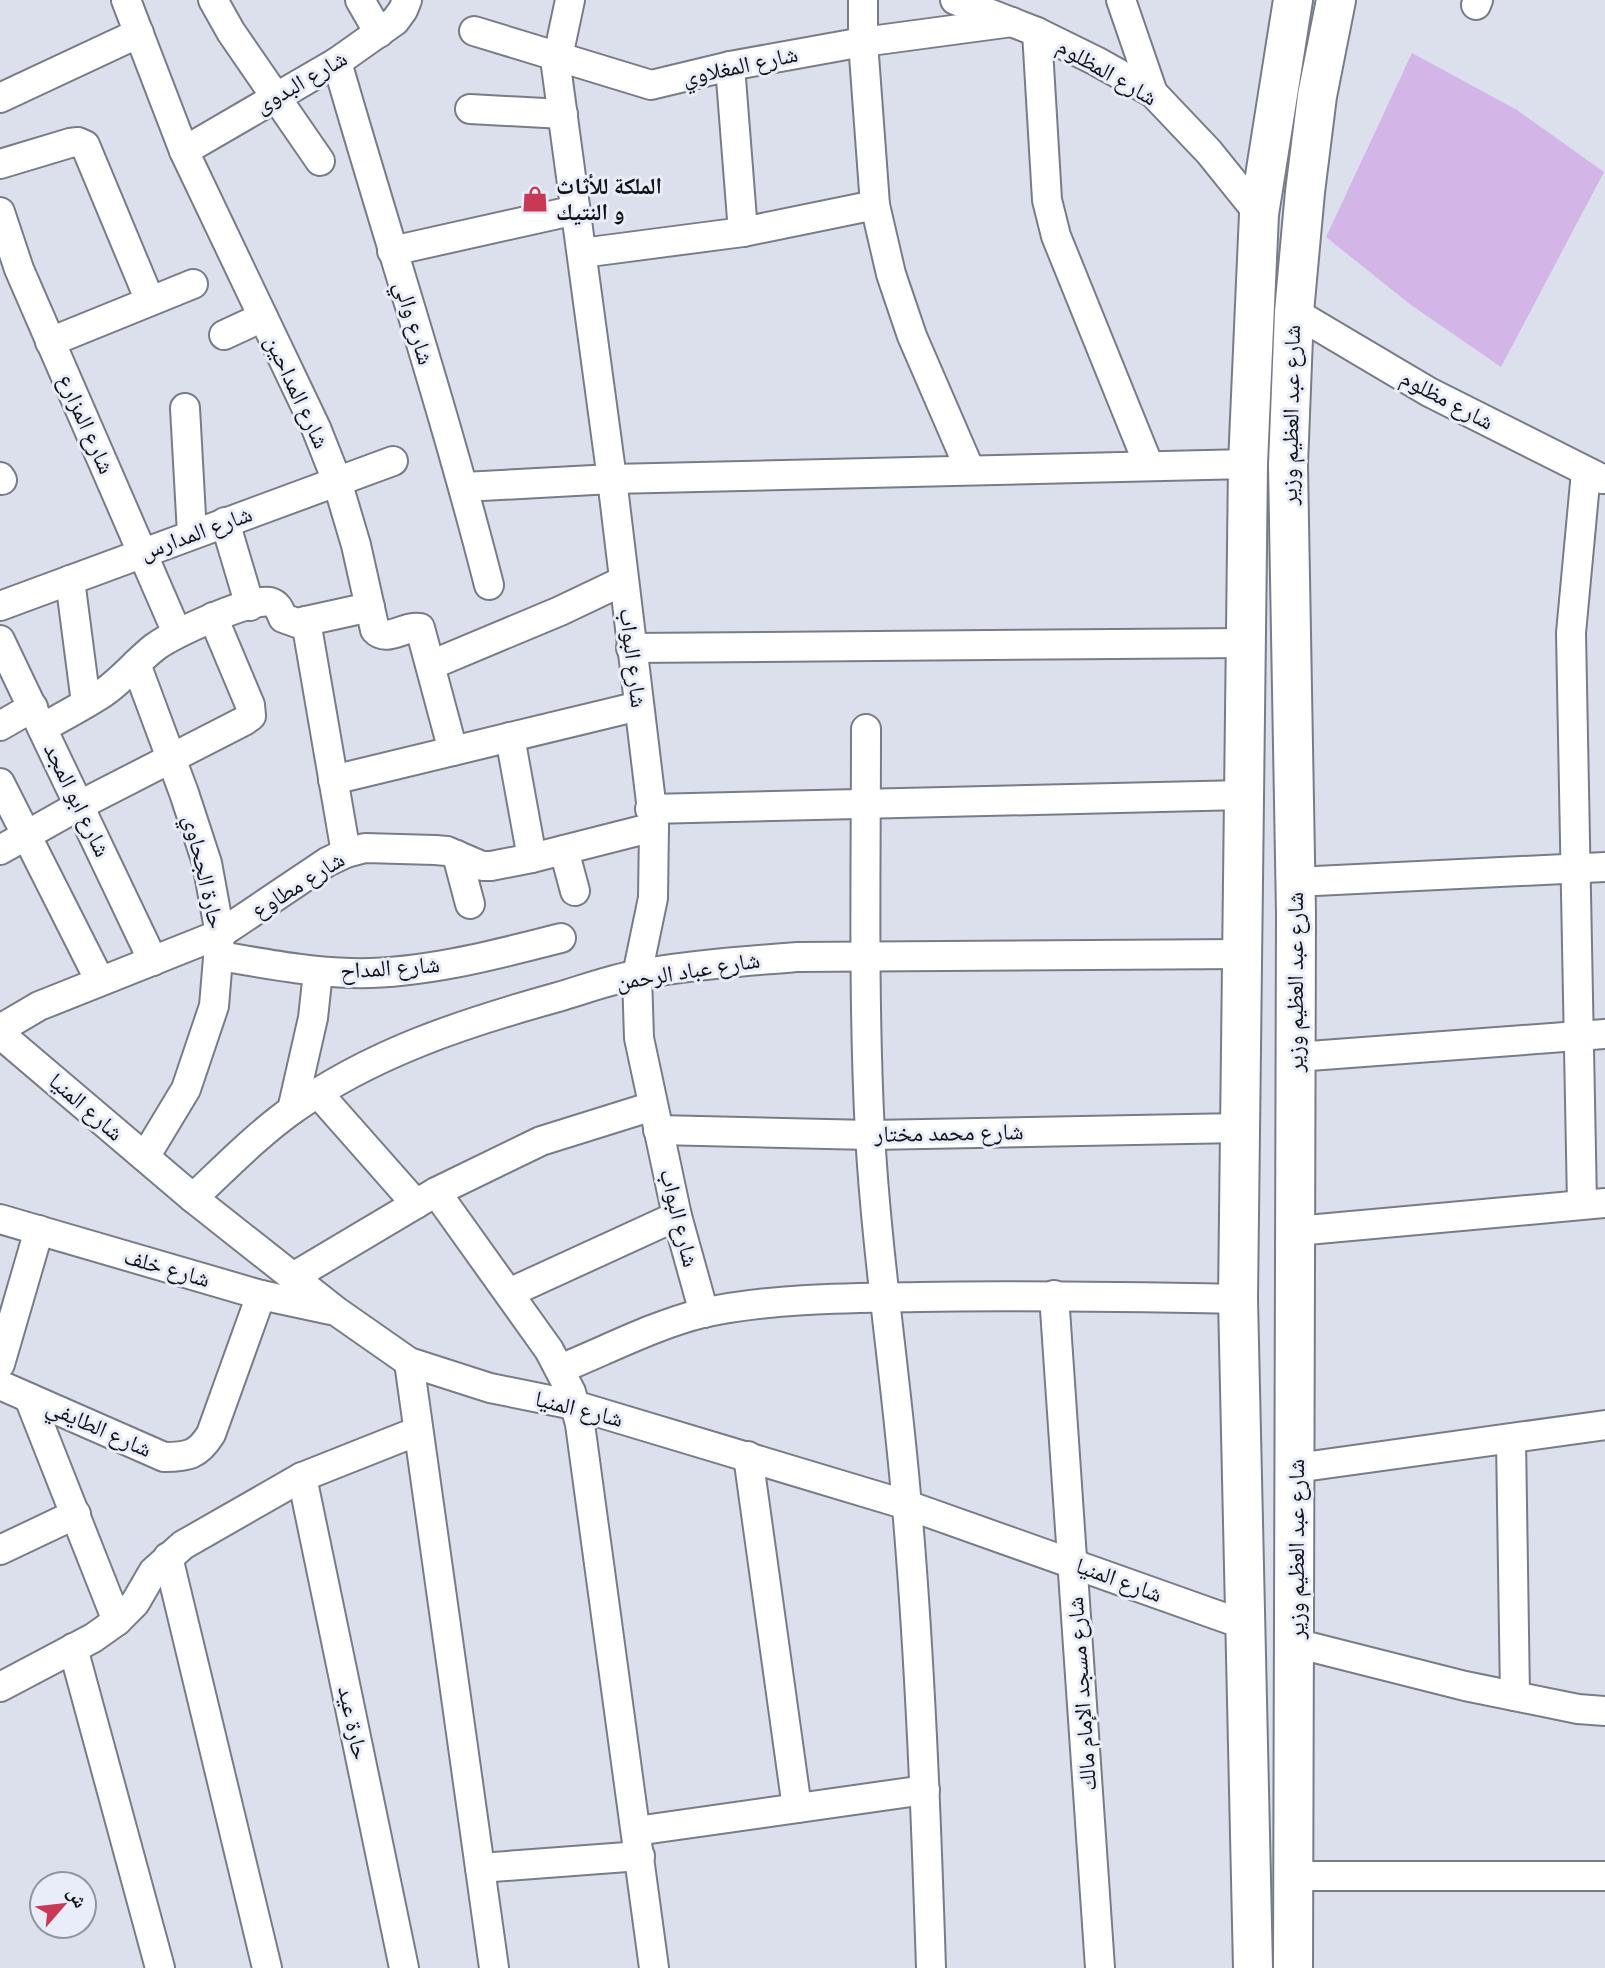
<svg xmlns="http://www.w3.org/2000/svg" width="1605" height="1968" font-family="'Roboto Condensed','Noto Naskh Arabic',sans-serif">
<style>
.green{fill:#d3b5e8}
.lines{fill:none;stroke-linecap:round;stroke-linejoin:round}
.street-casing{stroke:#787c87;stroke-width:32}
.secondary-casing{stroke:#787c87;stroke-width:42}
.street{stroke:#fff;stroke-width:28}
.secondary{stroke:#fff;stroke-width:38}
.labels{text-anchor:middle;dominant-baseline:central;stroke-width:6;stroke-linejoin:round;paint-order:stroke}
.street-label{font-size:23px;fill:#101216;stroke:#e9edf9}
.poi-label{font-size:23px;font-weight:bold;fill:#101216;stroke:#e9edf9;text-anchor:start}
</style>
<rect width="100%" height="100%" fill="#dce0ec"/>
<path class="green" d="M1412 53 1517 110 1604 172 1501 367 1411 305 1326 237Z"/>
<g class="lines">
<g class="street-casing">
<g id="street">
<path d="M126 0 184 151 316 428 337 481 356 545 375 630C387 643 405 625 420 628L453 751"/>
<path d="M213 0 231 32 320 161"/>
<path d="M360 0 379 33"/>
<path d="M570 0 556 66 612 479 654 827 653 898 637 975 639 1038 677 1216 704 1313"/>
<path d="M863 0V42L875 205 891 274 912 336 970 470"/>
<path d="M955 0 1037 32 1096 61 1153 93 1209 152 1259 214"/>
<path d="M1121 0 1153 93"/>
<path d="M1476 5 1478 0"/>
<path d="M474 31 651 85 730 66 863 42 1012 22"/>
<path d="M1037 32 1047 200 1056 236 1149 466"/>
<path d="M337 62C387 236 444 409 489 585"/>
<path d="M730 66 743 232"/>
<path d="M0 98 139 33"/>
<path d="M470 109 563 114"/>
<path d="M184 151 337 62 395 21 403 10 407 0"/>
<path d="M0 164 70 143 78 142 85 145 150 301"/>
<path d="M0 212 19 269 177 633"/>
<path d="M392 251 576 210"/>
<path d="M582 253 743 232 875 205"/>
<path d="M1294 312 1429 392 1602 479"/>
<path d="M224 335 263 317"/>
<path d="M50 342 193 284"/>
<path d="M185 408 192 534"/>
<path d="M0 477 2 480"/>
<path d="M464 487 612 479 1248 464"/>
<path d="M225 522 250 606"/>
<path d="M70 580 86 703"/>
<path d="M0 606 393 461"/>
<path d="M306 621 346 853"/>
<path d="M0 640 153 961"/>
<path d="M631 648 1246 643"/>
<path d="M136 664 184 793 207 863 220 934 214 1006 186 1089 145 1157"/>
<path d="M431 665 560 611 623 581"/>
<path d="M0 726 33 707"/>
<path d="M42 728C62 717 83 706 103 693 122 680 137 661 155 647 173 634 250 598 270 602 278 604 280 611 283 618L297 623 370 607"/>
<path d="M866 729C866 864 863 999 870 1134 877 1259 897 1383 907 1507 920 1660 926 1814 931 1968"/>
<path d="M510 737 532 858"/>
<path d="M333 780 639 706"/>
<path d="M0 783 100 981"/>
<path d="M650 809 1244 795"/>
<path d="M0 850 80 805 244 721 251 716 250 705 213 617"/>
<path d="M564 850 575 891"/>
<path d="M457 855 470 904"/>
<path d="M1295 882 1605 867"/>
<path d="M219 956C263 963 306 972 351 973 419 975 495 955 561 938"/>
<path d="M0 1029 39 1006 220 934 327 862 346 853 365 848 435 850 447 851 482 866H491L532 858 654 827"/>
<path d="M0 1034 193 1198 336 1311 409 1362 490 1388 574 1405 907 1505 1245 1625"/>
<path d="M1296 1057 1605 1034"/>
<path d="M318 1093 416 1204"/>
<path d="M292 1110 313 1018 318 972"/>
<path d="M658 1130 870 1135 1240 1128"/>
<path d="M436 1192 549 1350 571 1392 580 1424 654 1968"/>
<path d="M193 1198C225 1168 256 1136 292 1110 372 1053 464 1023 558 997 585 989 612 979 640 974 692 965 745 961 797 957L1242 954"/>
<path d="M1582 1204 1571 633 1586 472"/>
<path d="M0 1219 261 1295 331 1310"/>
<path d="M1296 1231 1605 1203"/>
<path d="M293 1277 436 1192 541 1141 653 1106"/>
<path d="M509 1293 677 1216"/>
<path d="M1054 1295 1100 1968"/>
<path d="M409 1362 494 1968"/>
<path d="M0 1364 39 1230"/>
<path d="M560 1369C607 1350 654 1325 703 1313 769 1298 852 1298 920 1297 1026 1295 1132 1297 1238 1299"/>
<path d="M0 1385 164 1457C188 1457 198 1455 211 1434L261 1295"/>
<path d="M29 1398 117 1621"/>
<path d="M1511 1440 1515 1696"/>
<path d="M748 1456 797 1808"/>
<path d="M1296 1468 1605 1425"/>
<path d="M302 1477 404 1968"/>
<path d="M0 1550 76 1514"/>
<path d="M168 1557 267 1968"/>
<path d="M1295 1643 1465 1686 1578 1709 1605 1711"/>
<path d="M73 1648 160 1968"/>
<path d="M0 1687 93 1638 117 1621 135 1603 153 1572 183 1545 302 1477 418 1431"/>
<path d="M636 1831 925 1790"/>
<path d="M480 1868 640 1856"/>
<path d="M1294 1876H1605"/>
</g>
</g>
<g class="secondary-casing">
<g id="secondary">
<path d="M1253 1968 1238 1299 1248 464 1259 214 1293 0"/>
<path d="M1293 1968 1296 914 1288 465 1294 312 1305 192 1317 96 1336 0"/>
</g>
</g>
<use href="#street" class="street"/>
<use href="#secondary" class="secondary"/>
</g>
<defs>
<g id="shop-bare" transform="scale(2.1)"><path d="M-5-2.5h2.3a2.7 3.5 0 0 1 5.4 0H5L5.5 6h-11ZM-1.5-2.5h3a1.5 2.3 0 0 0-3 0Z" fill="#c93956" stroke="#e9edf9" stroke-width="2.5" paint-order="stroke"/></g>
</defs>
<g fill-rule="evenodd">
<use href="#shop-bare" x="535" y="199"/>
</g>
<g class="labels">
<g class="street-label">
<text transform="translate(740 66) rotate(-12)">شارع المغلاوي</text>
<text transform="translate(1107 72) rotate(30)">شارع المظلوم</text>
<text transform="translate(301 82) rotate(-30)">شارع البدوى</text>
<text transform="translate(414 323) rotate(73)">شارع والي</text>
<text transform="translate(297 392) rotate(65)">شارع المداحين</text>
<text transform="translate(1447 400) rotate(28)">شارع مظلوم</text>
<text transform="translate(1291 415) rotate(-89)">شارع عبد العظيم وزير</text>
<text transform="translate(86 424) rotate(66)">شارع المزارع</text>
<text transform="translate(196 533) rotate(-20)">شارع المدارس</text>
<text transform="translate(633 658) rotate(83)">شارع البواب</text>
<text transform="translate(77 800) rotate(64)">شارع ابو المجد</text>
<text transform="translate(204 872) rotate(77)">حارة الجحاوي</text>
<text transform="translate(298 885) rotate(-32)">شارع مطاوع</text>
<text transform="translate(390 968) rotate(-4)">شارع المداح</text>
<text transform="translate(688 971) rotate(-9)">شارع عباد الرحمن</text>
<text transform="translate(1295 982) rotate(-90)">شارع عبد العظيم وزير</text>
<text transform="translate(86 1107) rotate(41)">شارع المنيا</text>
<text transform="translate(949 1133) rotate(-1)">شارع محمد مختار</text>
<text transform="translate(679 1218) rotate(76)">شارع البواب</text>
<text transform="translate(167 1268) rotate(16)">شارع خلف</text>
<text transform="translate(579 1409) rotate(14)">شارع المنيا</text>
<text transform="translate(99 1428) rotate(24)">شارع الطايفي</text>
<text transform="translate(1296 1549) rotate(-90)">شارع عبد العظيم وزير</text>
<text transform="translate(1119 1580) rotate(20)">شارع المنيا</text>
<text transform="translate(1082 1694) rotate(-94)">شارع مسجد الإمام مالك</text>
<text transform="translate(353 1723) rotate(78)">حارة عيد</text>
</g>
<g class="poi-label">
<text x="556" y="186">الملكة للأثاث<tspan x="556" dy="26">و النتيك</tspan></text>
</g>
</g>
<g transform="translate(63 1905) rotate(62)"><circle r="33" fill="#e9edf9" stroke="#92959e" stroke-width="2"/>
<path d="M0-5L12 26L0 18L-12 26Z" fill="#c93956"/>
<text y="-10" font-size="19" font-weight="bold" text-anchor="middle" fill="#101216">ش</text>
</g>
</svg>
